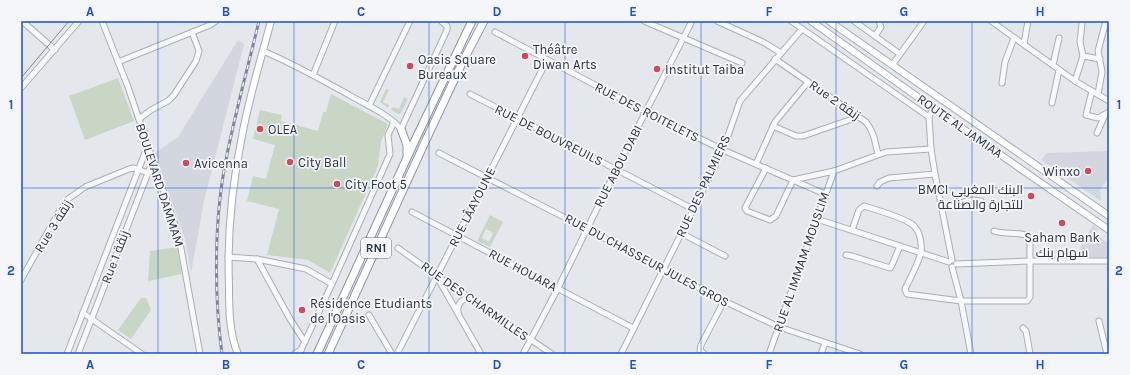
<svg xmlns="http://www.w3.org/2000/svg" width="1130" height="375" font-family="Karla,Cairo,sans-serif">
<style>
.built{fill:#d2d6de}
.green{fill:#c9d6c5;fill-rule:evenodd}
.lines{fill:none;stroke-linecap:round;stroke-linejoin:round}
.minor-casing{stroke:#a9aeb7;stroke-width:7}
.major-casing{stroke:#a3abb8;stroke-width:8}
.highway-casing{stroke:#8b94a3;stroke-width:9}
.minor{stroke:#f7f8fa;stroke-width:5}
.major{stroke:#fff;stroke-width:6}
.highway{stroke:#fff;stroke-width:7}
.tram{stroke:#7d8696;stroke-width:1}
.rail-casing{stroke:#7d8696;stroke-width:3}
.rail{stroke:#f4f6f9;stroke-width:1.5;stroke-dasharray:4.5;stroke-linecap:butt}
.grid{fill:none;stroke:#1d4ed8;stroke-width:1;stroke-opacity:0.55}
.poi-dot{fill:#d1495b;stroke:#f4f6f9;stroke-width:1.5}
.labels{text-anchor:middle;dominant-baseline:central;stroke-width:3.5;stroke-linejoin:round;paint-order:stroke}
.shield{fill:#f4f6f9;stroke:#676e7b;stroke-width:1}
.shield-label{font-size:12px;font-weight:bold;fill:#2b3445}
.poi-label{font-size:13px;fill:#2b3445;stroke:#f4f6f9;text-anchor:start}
.street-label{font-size:13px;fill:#2b3445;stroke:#f4f6f9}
.neatline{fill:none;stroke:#1d4ed8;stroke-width:1.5}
.grid-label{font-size:13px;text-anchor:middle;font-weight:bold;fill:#1d4ed8}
</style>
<rect width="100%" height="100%" fill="#e4e7ec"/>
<g class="built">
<path d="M238 40 244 44 204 201 191 273 185 239 155 153 178 137Z"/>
<path d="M1108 151 1109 152V177L1100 190 1101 201 1041 160 1047 153Z"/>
<path d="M1093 225 1098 229 1096 232 1098 236 1109 244V258L1080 257 1081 244Z"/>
</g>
<g class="green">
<path d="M118 78 134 121 85 140 69 96Z"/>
<path d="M386 89 389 90 383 102 389 105 388 108 380 102Z"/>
<path d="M331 94 388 124 381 142 378 166 330 273 308 260 267 255 279 209 247 201 253 176 266 179 275 145 253 139 260 110 282 115 281 121 318 131 323 112H326Z"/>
<path d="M404 97 408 99 401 113 398 114 391 110 393 107 399 109Z"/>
<path d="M490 215 503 222 490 247 477 241ZM486 229 493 233 489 242 482 238Z"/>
<path d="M177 247 182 274 148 281 150 251Z"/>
<path d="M141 298H146L151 310 131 339 118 330Z"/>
</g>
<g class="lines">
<g class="minor-casing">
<g id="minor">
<path d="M22 21 55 50"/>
<path d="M102 21 128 87 175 225 180 243 200 354"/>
<path d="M644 21 742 63"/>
<path d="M717 21 763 42 781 53"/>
<path d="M791 21 929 117"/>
<path d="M854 21 900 54"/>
<path d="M991 21 1075 81 1109 101"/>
<path d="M495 32 646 112 723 150 825 194"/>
<path d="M875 36 881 27 879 21"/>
<path d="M1024 44 1028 21"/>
<path d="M263 51C294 64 322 80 351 96 368 106 388 114 401 129L447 30V26L441 21"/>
<path d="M1083 56 1100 59"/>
<path d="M775 59 866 122C874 132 875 142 878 154"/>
<path d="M118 62 210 25 216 21"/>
<path d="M893 64 924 21"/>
<path d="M1053 65 1059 38"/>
<path d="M313 75 335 21"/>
<path d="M1075 81 1083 56 1080 42 1082 23"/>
<path d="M1002 83 1005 62 1014 38"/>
<path d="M21 88 79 21"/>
<path d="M1092 91 1086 115 1098 118 1109 112"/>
<path d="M470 94 693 209"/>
<path d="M1098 94 1102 72 1098 51 1106 21"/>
<path d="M1052 103 1059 70"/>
<path d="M369 106 410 21"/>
<path d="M933 108 929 117 931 149 935 174 952 260"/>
<path d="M139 119 151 110 168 101 174 95 196 61 199 51 192 32"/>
<path d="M773 126 796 136H803L858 117"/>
<path d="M1097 133 1105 115"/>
<path d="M439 153 587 229 724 301 779 327 860 354"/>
<path d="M756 164 775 122 808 82"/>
<path d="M766 168 745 208 747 211 770 220 776 216 793 180 834 171 886 152 931 149"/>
<path d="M877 186 880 182 889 178 935 174"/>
<path d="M941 207 973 200 981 201"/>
<path d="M412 212 633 328"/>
<path d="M817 219 949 262"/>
<path d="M852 230 859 210 864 206C874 209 906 219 913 225 920 231 922 243 921 252 919 262 910 279 905 289L907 294 961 301H1027L1030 297V238C1024 231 1004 235 994 231"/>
<path d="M681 233 725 256"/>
<path d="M398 248 437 276 552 354"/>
<path d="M846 255 852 256 890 268 892 265 900 246"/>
<path d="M228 257 257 259 306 269 332 284"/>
<path d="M257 259 290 319 305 342"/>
<path d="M956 264 1030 261H1109"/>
<path d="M952 267 961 301 971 354"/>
<path d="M437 277 481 354"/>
<path d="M21 280 60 210 68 199 85 187 129 169 134 168 148 173"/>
<path d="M458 312C457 304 462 298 470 298"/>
<path d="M83 313 142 354"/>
<path d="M369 315 392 354"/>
<path d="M1099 321 1107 354"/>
<path d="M1023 328 1026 331 1030 354"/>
<path d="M67 354 148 145"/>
<path d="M78 354 153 160"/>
<path d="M294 354 301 350"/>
<path d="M299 354 332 284 390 154 388 135 394 122"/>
<path d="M397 354 547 60"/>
<path d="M523 354 558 288 616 170 692 21"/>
<path d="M621 354 723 150 740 101 802 29"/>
<path d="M704 354 700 350 701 345 724 301"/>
<path d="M769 354 834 171"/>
<path d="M821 354 825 343"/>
</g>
</g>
<g class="major-casing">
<g id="major">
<path d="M811 21 933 108 1109 230"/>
<path d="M829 21 1109 216"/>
<path d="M238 354C229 333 229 307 229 285 227 235 232 185 242 136 249 97 261 59 271 21"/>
</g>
</g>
<g class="highway-casing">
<g id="highway">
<path d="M401 129 407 145V155"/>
<path d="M317 354 417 136 472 21"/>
<path d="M328 354 425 142 463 61 484 21"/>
</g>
</g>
<use href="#minor" class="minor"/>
<use href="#major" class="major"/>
<use href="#highway" class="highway"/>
<path class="tram" d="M21 78 69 21"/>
<g class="rail-casing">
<path id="rail" d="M222 354C214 295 214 218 226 160 235 113 248 67 259 21"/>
</g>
<use href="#rail" class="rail"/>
</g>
<path class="grid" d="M158 21V354M294 21V354M429 21V354M565 21V354M701 21V354M836 21V354M972 21V354M21 188H1109"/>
<g class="poi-dot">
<circle cx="525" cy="56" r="4"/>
<circle cx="410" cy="66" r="4"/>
<circle cx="657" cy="69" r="4"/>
<circle cx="260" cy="129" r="4"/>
<circle cx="290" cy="162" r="4"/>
<circle cx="186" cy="163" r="4"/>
<circle cx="1088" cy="171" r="4"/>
<circle cx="337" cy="184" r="4"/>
<circle cx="1031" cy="196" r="4"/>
<circle cx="1062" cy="223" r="4"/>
<circle cx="302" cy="310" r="4"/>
</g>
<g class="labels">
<rect class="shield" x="361" y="238" width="30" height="20" rx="3"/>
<g class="shield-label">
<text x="376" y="248">RN1</text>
</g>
<g class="poi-label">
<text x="533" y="49">Théâtre<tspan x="533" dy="15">Diwan Arts</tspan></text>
<text x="418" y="59">Oasis Square<tspan x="418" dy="15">Bureaux</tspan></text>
<text x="665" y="69">Institut Taiba</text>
<text x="268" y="129">OLEA</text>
<text x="298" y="162">City Ball</text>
<text x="194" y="163">Avicenna</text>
<text x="1080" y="171" text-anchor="end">Winxo</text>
<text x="345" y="184">City Foot 5</text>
<text x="1023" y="189" text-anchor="end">BMCI البنك المغربي<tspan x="1023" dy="15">للتجارة والصناعة</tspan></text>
<text x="1062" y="237" text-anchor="middle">Saham Bank<tspan x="1062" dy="15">سهام بنك</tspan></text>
<text x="310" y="303">Résidence Etudiants<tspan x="310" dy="15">de l'Oasis</tspan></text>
</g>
<g class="street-label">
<text transform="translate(835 100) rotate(35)">Rue 2 زنقة</text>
<text transform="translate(647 112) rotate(27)">RUE DES ROITELETS</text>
<text transform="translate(960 126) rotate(35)">ROUTE AL JAMIAA</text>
<text transform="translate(549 135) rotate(27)">RUE DE BOUVREUILS</text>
<text transform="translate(618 166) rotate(-63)">RUE ABOU DABI</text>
<text transform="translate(160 185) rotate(72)">BOULEVARD DAMMAM</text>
<text transform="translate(703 186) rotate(-65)">RUE DES PALMIERS</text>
<text transform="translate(472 207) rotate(-63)">RUE LÂAYOUNE</text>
<text transform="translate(53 226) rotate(-58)">Rue 3 زنقة</text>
<text transform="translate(115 257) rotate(-69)">Rue 1 زنقة</text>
<text transform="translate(647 260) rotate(28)">RUE DU CHASSEUR JULES GROS</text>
<text transform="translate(801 262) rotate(-71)">RUE AL IMMAM MOUSLIM</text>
<text transform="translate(523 270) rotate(28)">RUE HOUARA</text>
<text transform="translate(475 301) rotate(35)">RUE DES CHARMILLES</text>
</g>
</g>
<rect width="1130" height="375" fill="none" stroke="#f4f6f9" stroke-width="44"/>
<rect x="22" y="22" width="1086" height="331" class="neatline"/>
<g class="grid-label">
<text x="90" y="16">A</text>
<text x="226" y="16">B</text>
<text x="361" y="16">C</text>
<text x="497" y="16">D</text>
<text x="633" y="16">E</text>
<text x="769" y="16">F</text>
<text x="904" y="16">G</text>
<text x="1040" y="16">H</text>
<text x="11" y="109">1</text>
<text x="1119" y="109">1</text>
<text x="11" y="275">2</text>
<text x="1119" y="275">2</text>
<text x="90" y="369">A</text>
<text x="226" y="369">B</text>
<text x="361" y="369">C</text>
<text x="497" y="369">D</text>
<text x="633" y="369">E</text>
<text x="769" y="369">F</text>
<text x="904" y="369">G</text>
<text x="1040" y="369">H</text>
</g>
</svg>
